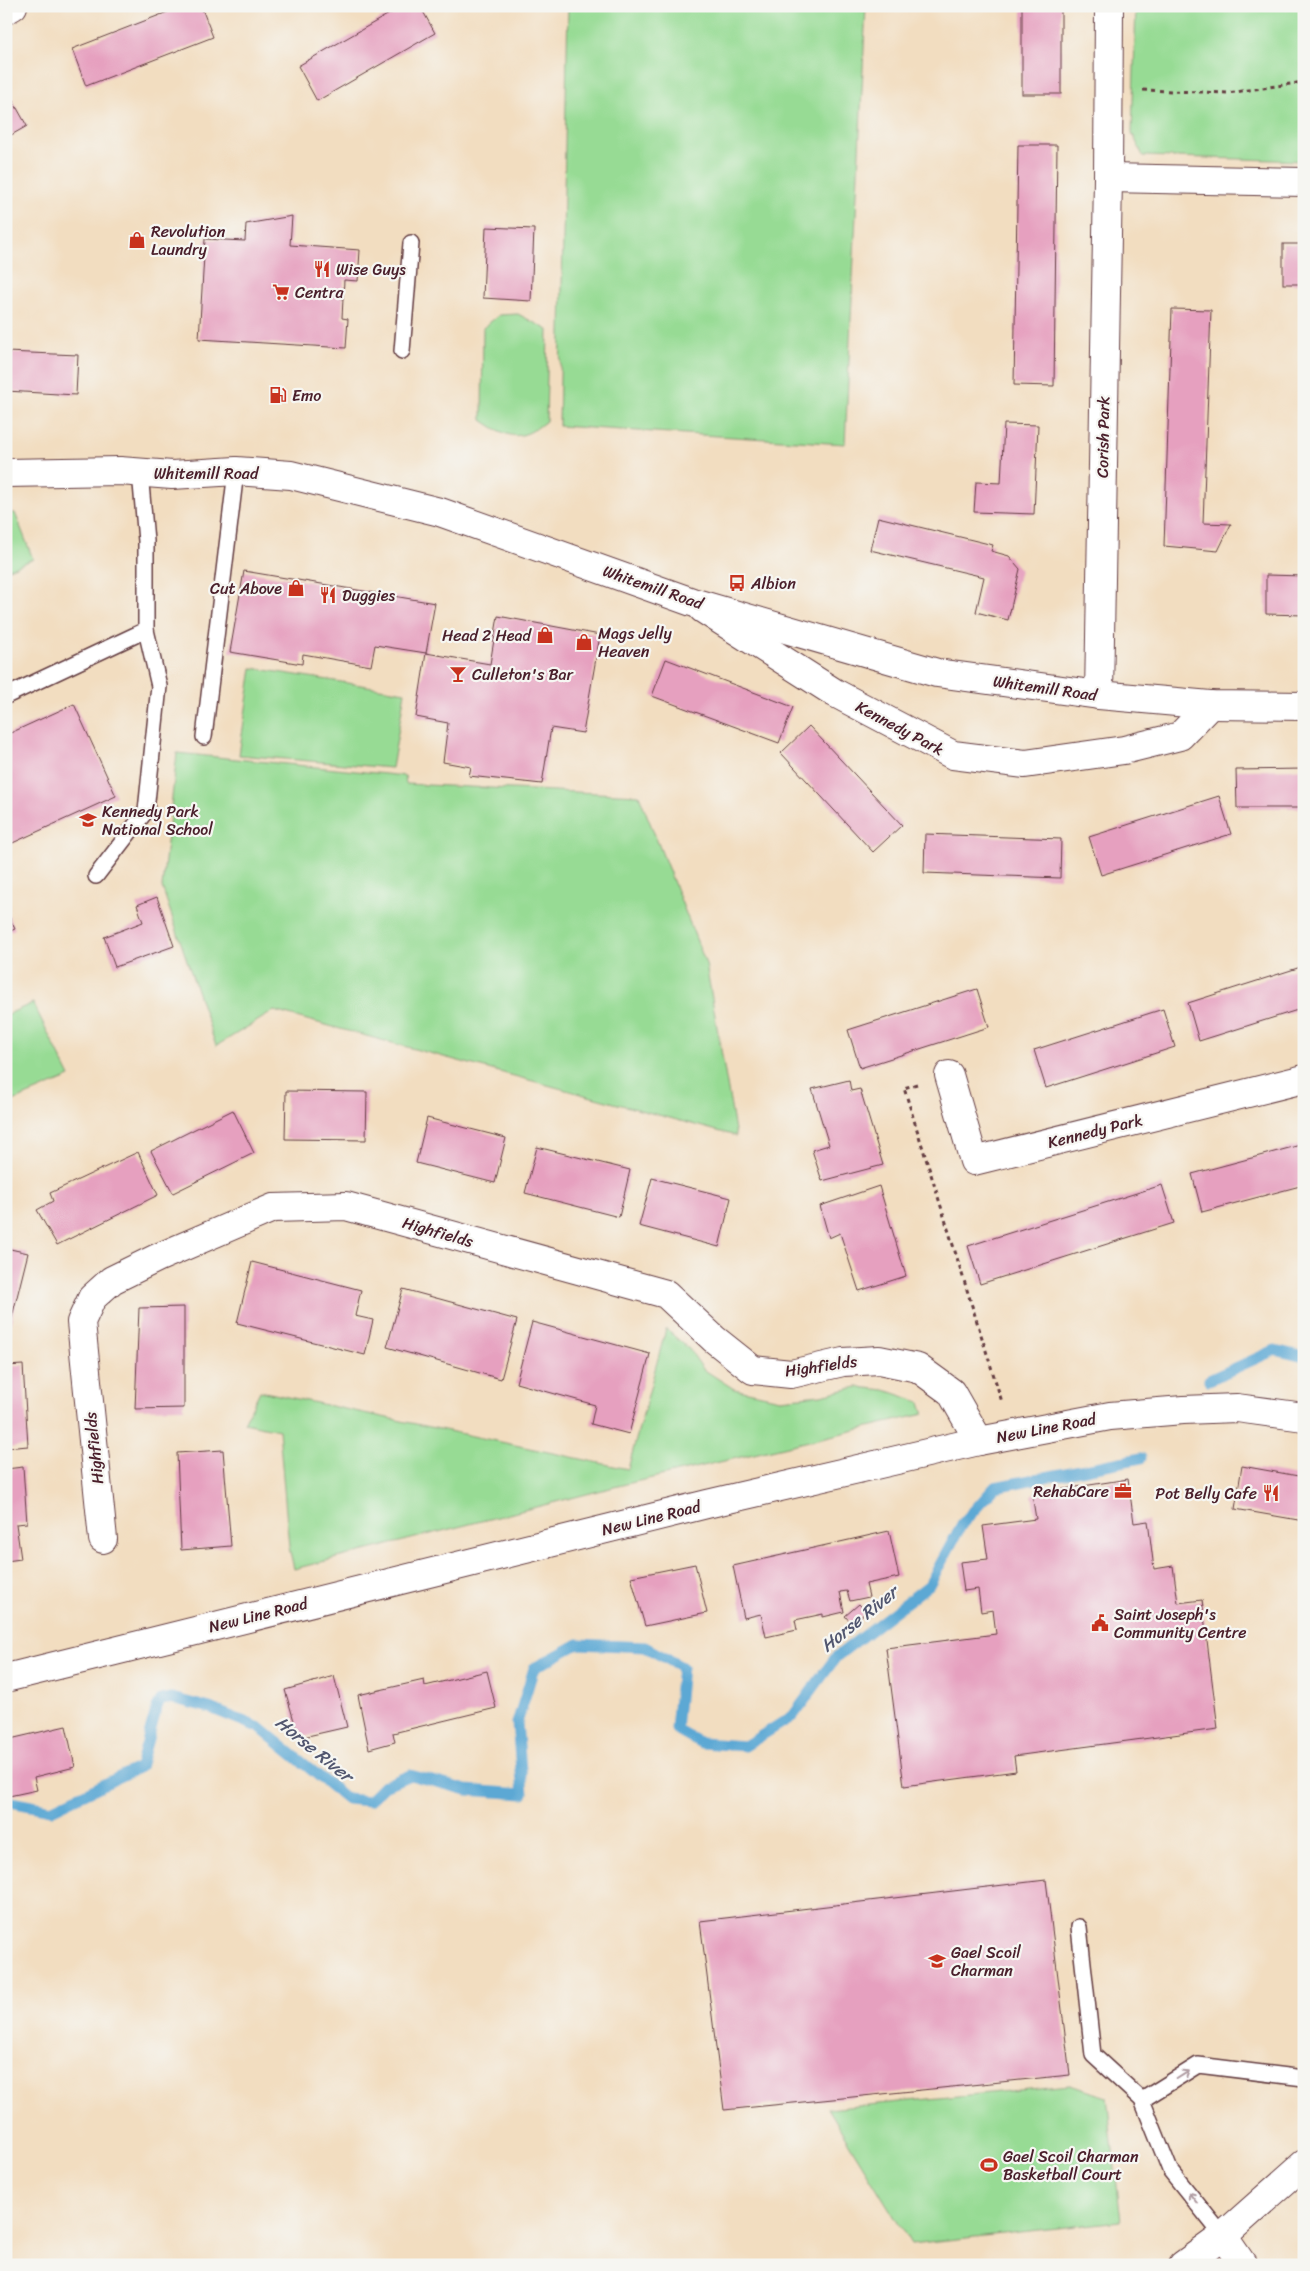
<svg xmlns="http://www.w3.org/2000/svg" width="1310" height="2271" font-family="Sriracha,sans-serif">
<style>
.green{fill:#97db94;stroke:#707d60}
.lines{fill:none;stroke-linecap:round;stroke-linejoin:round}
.stream{stroke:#5ba8d4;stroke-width:11}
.building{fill:#e6a0bf}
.service-casing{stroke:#633c41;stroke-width:18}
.minor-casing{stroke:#633c41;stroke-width:30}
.tertiary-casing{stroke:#633c41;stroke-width:30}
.secondary-casing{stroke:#633c41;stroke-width:30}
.path{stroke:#633c41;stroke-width:3;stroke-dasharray:4 4;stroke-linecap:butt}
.service{stroke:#fff;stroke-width:15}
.minor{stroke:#fff;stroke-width:28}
.tertiary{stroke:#fff;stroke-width:28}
.secondary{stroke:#fff;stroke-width:28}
.oneway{stroke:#ae9aa0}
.labels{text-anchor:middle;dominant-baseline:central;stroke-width:4.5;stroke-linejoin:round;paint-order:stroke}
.poi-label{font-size:16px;fill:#4a1f2b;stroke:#f6f6f2;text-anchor:start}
.street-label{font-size:16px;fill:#4a1f2b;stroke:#f6f6f2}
.water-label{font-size:18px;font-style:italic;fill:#51566f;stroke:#f6f6f2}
</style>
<rect width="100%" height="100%" fill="#f6f6f2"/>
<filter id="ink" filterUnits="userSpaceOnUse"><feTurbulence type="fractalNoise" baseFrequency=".02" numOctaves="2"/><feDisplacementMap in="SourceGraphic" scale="10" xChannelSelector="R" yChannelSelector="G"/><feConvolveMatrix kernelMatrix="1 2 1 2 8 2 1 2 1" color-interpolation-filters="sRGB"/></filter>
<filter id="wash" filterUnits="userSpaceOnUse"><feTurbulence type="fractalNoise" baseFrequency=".0096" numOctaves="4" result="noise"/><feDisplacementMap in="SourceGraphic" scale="20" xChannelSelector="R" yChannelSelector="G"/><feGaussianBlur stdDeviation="1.12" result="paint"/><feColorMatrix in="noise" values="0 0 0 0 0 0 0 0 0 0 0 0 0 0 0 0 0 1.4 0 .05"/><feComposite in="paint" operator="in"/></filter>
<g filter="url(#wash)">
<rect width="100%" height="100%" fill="#f2ddc0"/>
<g class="green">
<path d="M568 6H866L845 444 559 426Z"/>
<path d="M1136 6H1304V161L1143 156 1132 133Z"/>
<path d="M518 314 548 330 546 421C520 443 508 438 482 420L483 328 499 315Z"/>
<path d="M6 513H15L33 559 6 570Z"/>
<path d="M252 668 405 692 392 768 239 755Z"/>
<path d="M177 753 405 776 406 784 639 795 706 964 736 1136 274 1011 216 1046 162 887Z"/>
<path d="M33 1003 70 1077 6 1104V1015Z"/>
<path d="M666 1329 689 1349 703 1369 734 1389 780 1399 821 1395 857 1387 885 1390 920 1402 924 1414 622 1485 294 1569 289 1547 279 1430 244 1423 260 1391 628 1469Z"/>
<path d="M1070 2085 1107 2097 1121 2221 911 2244 828 2109Z"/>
</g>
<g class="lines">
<g class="stream">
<path d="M1209 1380 1275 1350 1304 1357"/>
<path d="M6 1801 51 1810 140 1767 157 1707 161 1700 172 1698 210 1708 260 1728 347 1799 369 1801 384 1786 410 1775 467 1790 523 1794 517 1723 534 1668 578 1644 645 1647 682 1667 676 1729 701 1743 745 1746 793 1716 836 1657 929 1585 962 1524 995 1487 1141 1458"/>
</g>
</g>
<g id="blocks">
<g class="building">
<path d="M183 6H201L213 37 86 86 72 49Z"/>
<path d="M403 6H420L435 33 317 101 298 66Z"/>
<rect x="1022" y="6" width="39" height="88"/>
<path d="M8 92 27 126 6 138V93Z"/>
<path d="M1018 145H1057L1054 386 1014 385Z"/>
<path d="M292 216 290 245 360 250 358 281 344 280 342 318 348 319 346 348 199 339 205 239 245 241 246 224Z"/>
<path d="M486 227 534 229 531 301 483 298Z"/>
<rect x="1283" y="244" width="21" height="40"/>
<path d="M1172 309 1211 310 1203 523 1231 524 1218 551 1164 546Z"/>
<path d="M6 352 78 355 76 395 6 391Z"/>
<path d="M1004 424 1038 425 1034 514 974 512 976 482 1001 483Z"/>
<path d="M878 517 993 545 991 551 1009 556 1020 569 1008 620 976 612 984 577 870 550Z"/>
<path d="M244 571 435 603 426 653 375 645 371 666 303 654 302 664 230 652Z"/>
<path d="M1266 575 1304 576V615L1266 614Z"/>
<path d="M498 616 600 635 583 733 551 728 542 784 469 776 471 767 443 762 448 723 416 717 426 653 490 664Z"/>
<path d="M666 659 793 707 779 743 652 696Z"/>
<path d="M74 704 116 796 6 846V735Z"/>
<path d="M809 726 902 825 873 852 781 753Z"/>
<path d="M1304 769V808H1237L1236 770Z"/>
<path d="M1219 796 1231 834 1101 875 1089 837Z"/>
<path d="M925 834 1061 839 1060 878 924 873Z"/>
<path d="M157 897 174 946 115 967 104 937 143 922 137 905Z"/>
<path d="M6 910 15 929 6 933Z"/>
<path d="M1304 966V1008L1199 1041 1188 1003Z"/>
<path d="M977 989 989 1027 860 1068 848 1030Z"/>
<path d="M1163 1009 1175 1047 1046 1088 1034 1050Z"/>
<path d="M849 1080 851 1091 860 1089 883 1165 822 1181 812 1150 829 1145 812 1089Z"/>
<path d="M286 1091 367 1092 366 1140 285 1139Z"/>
<path d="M233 1110 254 1153 173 1193 151 1151Z"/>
<path d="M427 1118 506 1138 495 1183 416 1163Z"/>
<path d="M1304 1144V1185L1202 1212 1192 1174Z"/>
<path d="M537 1147 630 1170 619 1217 525 1193Z"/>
<path d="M138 1152 158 1195 57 1245 37 1210 53 1201 50 1193Z"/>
<path d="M652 1178 731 1198 719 1247 639 1226Z"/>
<path d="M1162 1185 1174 1223 980 1284 968 1246Z"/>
<path d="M879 1186 906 1276 859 1291 840 1233 829 1238 820 1206Z"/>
<path d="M6 1248 28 1253 9 1329 6 1328Z"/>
<path d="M252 1262 361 1290 355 1316 373 1320 365 1355 237 1323Z"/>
<path d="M403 1289 517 1320 501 1379 387 1347Z"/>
<path d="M184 1307V1408L135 1409 139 1308Z"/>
<path d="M532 1322 650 1354 629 1434 591 1424 595 1405 516 1383Z"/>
<path d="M23 1365 28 1446 6 1448V1366Z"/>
<path d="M223 1450 231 1546 181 1550 177 1453Z"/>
<path d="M1242 1466 1304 1477V1521L1235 1509Z"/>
<path d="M23 1467 27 1523 16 1524 21 1559 6 1561V1469Z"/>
<path d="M1128 1479 1134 1523 1148 1521 1154 1569 1173 1566 1178 1603 1202 1600 1218 1729 1014 1756 1016 1771 904 1786 886 1648 996 1634 993 1610 981 1612 978 1589 964 1591 960 1562 988 1559 983 1526 1036 1519 1032 1494Z"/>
<path d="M889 1531 899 1577 866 1584 869 1597 850 1601 847 1591 840 1592 844 1612 823 1617V1614L795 1620 797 1630 766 1637 761 1614 744 1618 733 1566Z"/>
<path d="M695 1564 707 1613 645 1626 631 1577Z"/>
<path d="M859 1604 866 1612 852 1624 845 1616Z"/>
<path d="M487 1671 496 1708 393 1733 395 1742 369 1749 358 1695 424 1680 425 1686Z"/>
<path d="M334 1676 347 1727 299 1738 285 1690Z"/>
<path d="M66 1726 75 1767 34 1777 37 1790 9 1796 6 1785V1740Z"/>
<path d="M1046 1880 1070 2075 724 2110 700 1921Z"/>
</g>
</g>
</g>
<g filter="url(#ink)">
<use href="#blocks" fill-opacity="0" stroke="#633c41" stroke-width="1"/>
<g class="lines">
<g class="service-casing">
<g id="service">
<path d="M402 351 411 243"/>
<path d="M6 696 146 630V541L140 472"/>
<path d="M204 737 236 471"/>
<path d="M96 876 146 811 159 686 146 630"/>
<path d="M1079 1927 1093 2055 1142 2100 1170 2170 1223 2236"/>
<path d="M1142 2100 1198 2065 1304 2078"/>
</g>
</g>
<g class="minor-casing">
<g id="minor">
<path d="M6 10 13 6"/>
<path d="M1108 178 1304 182"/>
<path d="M703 609 835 693 953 755 1025 764 1124 750 1180 736 1210 705"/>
<path d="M1099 695 1108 178 1109 6"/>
<path d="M949 1075 974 1161 1304 1079"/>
<path d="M103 1539 81 1322 92 1298 112 1280 157 1258 273 1208 346 1206 666 1294 714 1339 753 1370 791 1374 843 1362 879 1360 918 1368 951 1392 979 1441"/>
<path d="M1223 2236 1243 2265"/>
</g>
</g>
<g class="tertiary-casing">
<g id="tertiary">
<path d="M6 473 120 471 172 475 236 471 291 475 440 512 692 602 937 673 1099 695 1210 705 1304 706"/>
<path d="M1183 2265 1223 2236 1304 2164"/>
</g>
</g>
<g class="secondary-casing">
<path id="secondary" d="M6 1678 707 1504 979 1441 1110 1416 1183 1410 1237 1408 1304 1417"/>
</g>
<g class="path">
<path d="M1143 90 1228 93 1304 82"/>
<path d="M917 1084 904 1088 1002 1402"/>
</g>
<use href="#service" class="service"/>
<use href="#minor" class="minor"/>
<use href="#tertiary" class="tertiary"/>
<use href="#secondary" class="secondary"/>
</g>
<defs><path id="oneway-shaft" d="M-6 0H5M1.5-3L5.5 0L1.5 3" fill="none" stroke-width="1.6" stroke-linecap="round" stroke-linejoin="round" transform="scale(1.25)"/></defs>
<g class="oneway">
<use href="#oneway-shaft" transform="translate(1183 2075) rotate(-32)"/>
<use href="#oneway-shaft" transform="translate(1193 2198) rotate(-128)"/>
</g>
</g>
<defs>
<g id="shop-bare" transform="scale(1.35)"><path d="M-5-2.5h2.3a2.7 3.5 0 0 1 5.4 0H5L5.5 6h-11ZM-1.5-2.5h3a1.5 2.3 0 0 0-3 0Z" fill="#c8321e" stroke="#f6f6f2" stroke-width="2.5" paint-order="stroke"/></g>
<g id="restaurant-bare" transform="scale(1.35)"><path d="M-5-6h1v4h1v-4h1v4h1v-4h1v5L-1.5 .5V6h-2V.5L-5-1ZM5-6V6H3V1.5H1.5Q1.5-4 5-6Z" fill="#c8321e" stroke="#f6f6f2" stroke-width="2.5" paint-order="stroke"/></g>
<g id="supermarket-bare" transform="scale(1.35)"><path d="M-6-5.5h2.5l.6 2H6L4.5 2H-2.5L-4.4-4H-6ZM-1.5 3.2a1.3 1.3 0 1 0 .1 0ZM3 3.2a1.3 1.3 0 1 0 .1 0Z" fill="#c8321e" stroke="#f6f6f2" stroke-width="2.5" paint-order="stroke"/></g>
<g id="fuel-bare" transform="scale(1.35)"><path d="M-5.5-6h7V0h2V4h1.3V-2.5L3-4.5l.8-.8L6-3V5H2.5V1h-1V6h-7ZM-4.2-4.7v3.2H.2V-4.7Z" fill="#c8321e" stroke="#f6f6f2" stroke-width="2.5" paint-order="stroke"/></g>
<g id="bus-bare" transform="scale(1.35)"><path d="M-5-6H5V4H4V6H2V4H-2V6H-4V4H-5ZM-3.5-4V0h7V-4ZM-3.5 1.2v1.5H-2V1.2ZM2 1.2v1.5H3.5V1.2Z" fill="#c8321e" stroke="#f6f6f2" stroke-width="2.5" paint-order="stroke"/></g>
<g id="bar-bare" transform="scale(1.35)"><path d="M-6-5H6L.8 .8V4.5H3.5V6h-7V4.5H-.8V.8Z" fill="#c8321e" stroke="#f6f6f2" stroke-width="2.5" paint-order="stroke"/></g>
<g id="school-bare" transform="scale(1.35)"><path d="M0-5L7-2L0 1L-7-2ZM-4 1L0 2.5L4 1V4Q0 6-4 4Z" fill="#c8321e" stroke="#f6f6f2" stroke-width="2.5" paint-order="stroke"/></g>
<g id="office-bare" transform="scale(1.35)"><path d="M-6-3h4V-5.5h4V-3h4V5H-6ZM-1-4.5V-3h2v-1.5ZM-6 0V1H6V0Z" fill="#c8321e" stroke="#f6f6f2" stroke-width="2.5" paint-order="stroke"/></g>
<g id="civic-bare" transform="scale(1.35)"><path d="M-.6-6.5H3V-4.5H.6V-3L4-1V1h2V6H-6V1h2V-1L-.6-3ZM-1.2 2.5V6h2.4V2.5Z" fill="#c8321e" stroke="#f6f6f2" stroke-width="2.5" paint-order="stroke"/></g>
<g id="stadium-bare" transform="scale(1.35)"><path d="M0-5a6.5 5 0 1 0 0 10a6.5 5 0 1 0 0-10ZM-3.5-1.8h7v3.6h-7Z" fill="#c8321e" stroke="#f6f6f2" stroke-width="2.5" paint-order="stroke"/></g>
</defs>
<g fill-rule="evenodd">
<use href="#shop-bare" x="137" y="240"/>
<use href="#restaurant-bare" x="322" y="269"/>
<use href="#supermarket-bare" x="281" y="292"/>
<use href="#fuel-bare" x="278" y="395"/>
<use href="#bus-bare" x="737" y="583"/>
<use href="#shop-bare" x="296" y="588"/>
<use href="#restaurant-bare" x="328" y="595"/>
<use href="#shop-bare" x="545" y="635"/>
<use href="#shop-bare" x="584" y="642"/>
<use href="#bar-bare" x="458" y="674"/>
<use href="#school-bare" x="88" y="820"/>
<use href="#office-bare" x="1123" y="1491"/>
<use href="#restaurant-bare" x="1271" y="1493"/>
<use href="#civic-bare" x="1100" y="1623"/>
<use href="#school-bare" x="937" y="1961"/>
<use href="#stadium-bare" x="989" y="2165"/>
</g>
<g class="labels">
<g class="poi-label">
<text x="151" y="231">Revolution<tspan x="151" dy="18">Laundry</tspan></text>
<text x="336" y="269">Wise Guys</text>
<text x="295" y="292">Centra</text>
<text x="292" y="395">Emo</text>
<text x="751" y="583">Albion</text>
<text x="282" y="588" text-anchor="end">Cut Above</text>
<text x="342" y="595">Duggies</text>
<text x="598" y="633">Mags Jelly<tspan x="598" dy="18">Heaven</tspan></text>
<text x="531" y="635" text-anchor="end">Head 2 Head</text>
<text x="472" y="674">Culleton's Bar</text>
<text x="102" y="811">Kennedy Park<tspan x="102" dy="18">National School</tspan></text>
<text x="1109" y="1491" text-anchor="end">RehabCare</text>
<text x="1257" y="1493" text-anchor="end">Pot Belly Cafe</text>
<text x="1114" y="1614">Saint Joseph's<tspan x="1114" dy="18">Community Centre</tspan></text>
<text x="951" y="1952">Gael Scoil<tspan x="951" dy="18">Charman</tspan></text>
<text x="1003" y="2156">Gael Scoil Charman<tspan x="1003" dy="18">Basketball Court</tspan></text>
</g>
<g class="street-label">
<text transform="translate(1103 437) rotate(-89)">Corish Park</text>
<text x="206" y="473">Whitemill Road</text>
<text transform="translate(653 587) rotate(19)">Whitemill Road</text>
<text transform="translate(1045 688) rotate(8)">Whitemill Road</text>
<text transform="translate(900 728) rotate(28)">Kennedy Park</text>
<text transform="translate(1095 1131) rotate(-14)">Kennedy Park</text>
<text transform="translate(438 1232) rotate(16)">Highfields</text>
<text transform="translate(821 1366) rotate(-8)">Highfields</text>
<text transform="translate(1046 1428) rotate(-11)">New Line Road</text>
<text transform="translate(94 1448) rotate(-96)">Highfields</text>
<text transform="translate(651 1518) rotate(-14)">New Line Road</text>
<text transform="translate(258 1615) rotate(-14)">New Line Road</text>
</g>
<g class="water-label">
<text transform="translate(859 1619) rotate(-39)">Horse River</text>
<text transform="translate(314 1749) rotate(39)">Horse River</text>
</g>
</g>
<rect width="1310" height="2271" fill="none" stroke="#f6f6f2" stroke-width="25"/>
</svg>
